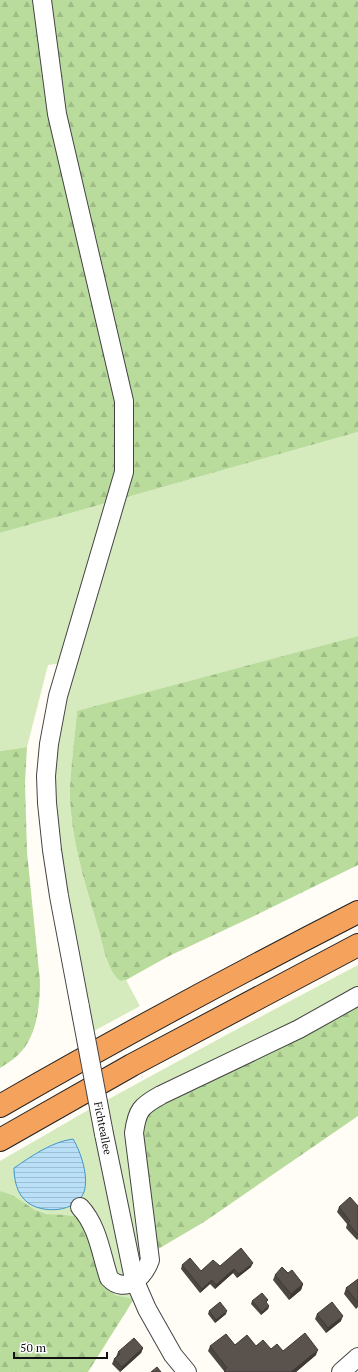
<svg xmlns="http://www.w3.org/2000/svg" width="358" height="1372" font-family="'PT Serif',serif">
<style>
.grass{fill:#d5ebbd}
.forest{fill:url(#forest-firs)}
.water{fill:url(#water-rules);stroke:#3f96cf}
.lines{fill:none;stroke-linecap:round;stroke-linejoin:round}
.minor-casing{stroke:#444;stroke-width:20}
.highway-casing{stroke:#222;stroke-width:24}
.minor{stroke:#fff;stroke-width:18}
.highway{stroke:#f5a25d;stroke-width:22}
.minor-bridge-casing{stroke:#444;stroke-width:20;stroke-linecap:butt}
.minor-bridge{stroke:#fff;stroke-width:18}
.wall{fill:#4d4742}
.shaded-wall{fill:#3f3936}
.building{fill:#5a524d;stroke:#3f3936}
.labels{text-anchor:middle;dominant-baseline:central;stroke-width:4;stroke-linejoin:round;paint-order:stroke}
.street-label{font-size:11px;fill:#111;stroke:#fff}
</style>
<defs>
<pattern id="forest-firs" width="22" height="20" patternUnits="userSpaceOnUse"><rect width="22" height="20" fill="#b9dc9c"/><path d="M5 1l3.5 6h-7zM16 11l3.5 6h-7z" fill="#9ebc85"/></pattern>
<pattern id="water-rules" width="6" height="5" patternUnits="userSpaceOnUse"><rect width="6" height="5" fill="#b9e0f7"/><path d="M0 2.5h6" fill="none" stroke="#9ebfd3"/></pattern>
</defs>
<rect width="100%" height="100%" fill="#fffdf5"/>
<g class="grass">
<path d="M358 432V636L77 712C75 737 71 762 70 788 69 835 86 886 99 931 103 946 108 972 120 981L126 980 140 1006 94 1031 63 879 54 789 63 663 48 665 27 747 0 751V533Z"/>
<path d="M358 965V1000L153 1252 134 1299 115 1295 109 1288 73 1215C60 1216 45 1215 33 1209 21 1204 12 1196 0 1191V1161L90 1109 96 1140 107 1100 228 1034Z"/>
</g>
<g class="forest">
<path d="M0 0H358V432L0 533Z"/>
<path d="M358 636V865L250 918 169 956 126 980 120 981C108 972 103 946 99 931 86 886 69 835 70 788 71 762 75 737 77 711Z"/>
<path d="M27 747 25 783 27 852 40 981C40 1006 37 1037 18 1055 13 1060 6 1064 0 1068V751Z"/>
<path d="M358 1000V1116L204 1222 153 1252 141 1120 145 1112Z"/>
<path d="M0 1191 12 1195 35 1210 47 1214 81 1216 109 1288 115 1295 134 1299 88 1372H0Z"/>
</g>
<path class="water" d="M73 1139C81 1152 89 1177 84 1192 76 1213 42 1214 27 1202 17 1194 14 1180 14 1168 32 1156 51 1142 73 1139Z"/>
<g class="lines">
<g class="minor-casing">
<g id="minor">
<path d="M42 0 57 114 124 401V472L58 696 49 744 46 776 47 803 52 850 59 896 80 1007"/>
<path d="M104 1134 134 1279 147 1309 173 1355 187 1372"/>
<path d="M80 1207C98 1226 101 1254 109 1278 125 1295 144 1277 150 1260L134 1133C137 1110 141 1106 161 1095L299 1029 358 996"/>
<path d="M341 1372 358 1357"/>
</g>
</g>
<g class="highway-casing">
<g id="highway">
<path d="M0 1106C118 1038 237 974 358 912"/>
<path d="M0 1140 132 1065 358 945"/>
</g>
</g>
<use href="#minor" class="minor"/>
<use href="#highway" class="highway"/>
<g class="minor-bridge-casing">
<path id="minor-bridge" d="M80 1007 104 1134"/>
</g>
<use href="#minor-bridge" class="minor-bridge"/>
</g>
<g class="wall">
<path d="M358 1206V1239L357 1240 346 1228 347 1224 337 1212 339 1207Z"/>
<path d="M182 1265 201 1271 220 1266 251 1267 237 1278 233 1273 215 1289 210 1284 200 1293 181 1269Z"/>
<path d="M288 1273 303 1284 301 1290 289 1300 273 1280 275 1275Z"/>
<path d="M358 1279V1307L356 1309 344 1294 346 1288Z"/>
<path d="M252 1301 269 1306 268 1309 261 1315 251 1304Z"/>
<path d="M209 1311 226 1314 215 1323 208 1314Z"/>
<path d="M317 1314 341 1321 326 1333 315 1319Z"/>
<path d="M235 1345 256 1346 283 1351 316 1355 296 1372H224V1371L208 1351 210 1346Z"/>
<path d="M143 1348 141 1353 120 1372 112 1364 114 1359 116 1357 118 1352Z"/>
</g>
<g class="shaded-wall">
<path d="M253 1263 251 1267 237 1278 239 1274Z"/>
<path d="M234 1269 233 1273 215 1289 216 1285Z"/>
<path d="M212 1280 210 1284 200 1293 202 1289Z"/>
<path d="M303 1284 301 1290 289 1300 291 1294Z"/>
<path d="M269 1306 268 1309 261 1315 262 1312Z"/>
<path d="M227 1311 226 1314 215 1323 216 1320Z"/>
<path d="M343 1316 341 1321 326 1333 328 1328Z"/>
<path d="M143 1348 141 1353 120 1372 122 1367Z"/>
<path d="M318 1350 316 1355 296 1372H291Z"/>
</g>
<g class="building">
<path d="M350 1197 358 1206V1235L348 1223 350 1221 339 1207Z"/>
<path d="M241 1248 253 1263 239 1274 234 1269 216 1285 212 1280 202 1289 182 1265 190 1258 201 1271 213 1260 220 1266Z"/>
<path d="M282 1267 288 1273 292 1270 303 1284 291 1294 275 1275Z"/>
<path d="M358 1279V1303L346 1288Z"/>
<path d="M262 1293 268 1300 266 1302 269 1306 262 1312 252 1301Z"/>
<path d="M220 1302 227 1311 216 1320 209 1311Z"/>
<path d="M332 1302 343 1316 328 1328 317 1314Z"/>
<path d="M305 1333 318 1350 291 1372H226L224 1370 227 1368 210 1346 226 1334 235 1345 247 1335 256 1346 263 1340 271 1349 277 1344 283 1351Z"/>
<path d="M134 1338 143 1348 122 1367 114 1359 120 1354 118 1352Z"/>
<path d="M157 1367 161 1372H151Z"/>
</g>
<g class="labels">
<g class="street-label">
<text transform="translate(103 1128) rotate(79)">Fichteallee</text>
</g>
</g>
<path d="M14 1352v6h93v-6" fill="none" stroke="#111111" stroke-width="2"/>
<text x="20" y="1352" font-size="12" fill="#111111" stroke="#ffffff" stroke-width="3" paint-order="stroke">50 m</text>
</svg>
